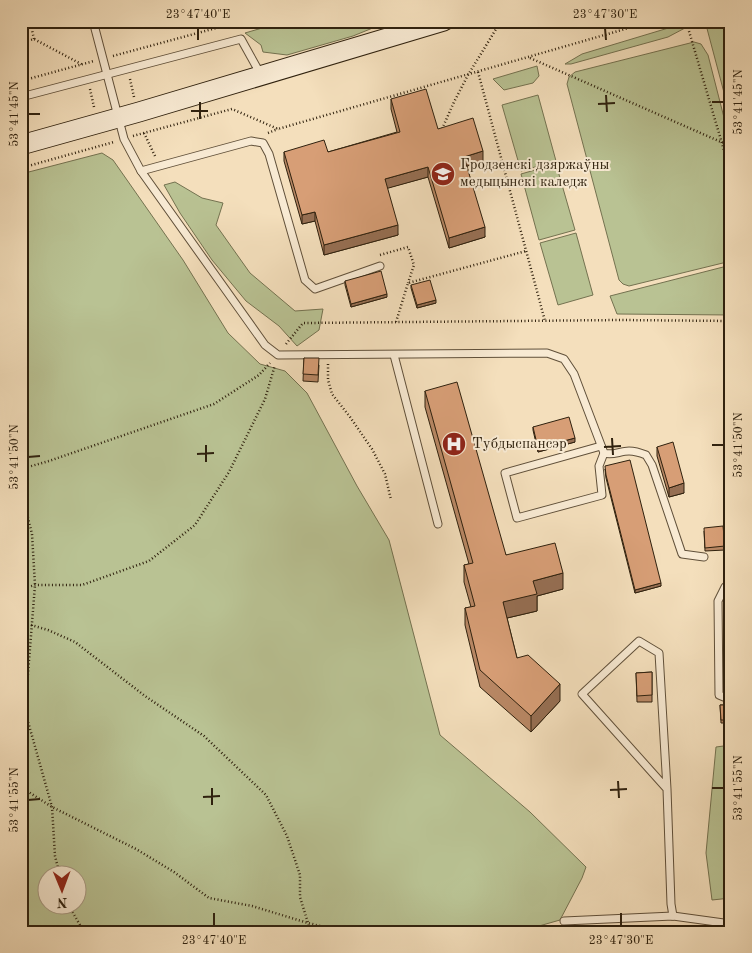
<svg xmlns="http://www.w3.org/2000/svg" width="752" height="953" font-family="'Old Standard TT',serif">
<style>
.green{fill:#b9c293;stroke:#747250;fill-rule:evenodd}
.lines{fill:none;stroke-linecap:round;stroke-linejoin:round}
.lane-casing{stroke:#60503a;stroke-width:9}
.secondary-casing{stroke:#2f210e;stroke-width:21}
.path{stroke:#2f210e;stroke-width:2.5;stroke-dasharray:1 2.5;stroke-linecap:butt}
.lane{stroke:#f8ead3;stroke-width:7}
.secondary{stroke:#f8ead3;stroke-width:19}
.wall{fill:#b98865;stroke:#2f210e}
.shaded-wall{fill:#966f53;stroke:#2f210e}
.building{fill:#d79e76;stroke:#2f210e}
.ticks{fill:none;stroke:#2f210e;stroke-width:2}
.labels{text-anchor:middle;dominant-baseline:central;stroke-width:4;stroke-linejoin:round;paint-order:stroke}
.poi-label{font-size:15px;fill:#2f210e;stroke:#f8ead3;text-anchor:start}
.neatline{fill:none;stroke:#2f210e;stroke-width:2}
.ticks-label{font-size:12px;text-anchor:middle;fill:#2f210e}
</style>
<rect width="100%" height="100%" fill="#f4dfbc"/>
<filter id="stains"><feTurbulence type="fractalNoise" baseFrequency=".004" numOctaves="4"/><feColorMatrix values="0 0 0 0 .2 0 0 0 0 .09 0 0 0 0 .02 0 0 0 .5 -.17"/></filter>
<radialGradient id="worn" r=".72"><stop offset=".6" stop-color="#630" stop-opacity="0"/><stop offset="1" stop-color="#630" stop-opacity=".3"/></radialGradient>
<g class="green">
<path d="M286 21H390L353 36 287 55 263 52 261 45 245 33Z"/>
<path d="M705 21H731V119Z"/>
<path d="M675 26 685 28 668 37 571 64H565L582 54Z"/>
<path d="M694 42 701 44 708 55 731 145V261L629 286 623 284 619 280 567 84 569 77 575 72Z"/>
<path d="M537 66 539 76 533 83 504 90 493 79Z"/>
<path d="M538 95 556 161 521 171 502 105Z"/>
<path d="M102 153 113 160 183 260 228 333 260 364 285 371 307 393 357 486 389 540 440 735 530 812 586 867 582 878 560 920 518 932H21V174ZM48 876H78V906H48Z"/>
<path d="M556 164 575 230 539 240 521 174Z"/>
<path d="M175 182 202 198 223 203 216 225 250 273 295 311 323 309 319 330 297 346 279 326 246 301 212 260 180 213 164 185Z"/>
<path d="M576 233 593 295 558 305 540 243Z"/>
<path d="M731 265V315L617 314 610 296Z"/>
<path d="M731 745V898L712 900 706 853 716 747Z"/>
</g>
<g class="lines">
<g class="lane-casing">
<g id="lane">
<path d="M93 21 124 139 141 171 265 345 278 355 547 353 564 359 574 374 604 453C612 456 620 451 629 451 635 451 641 453 646 455L652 465 682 554 704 557"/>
<path d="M21 97 241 39 261 75"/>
<path d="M141 171 251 141 263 143 269 154 305 280 315 289 380 266"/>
<path d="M394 355 438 524"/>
<path d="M601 446 505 473 517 518 602 495 599 466 604 453"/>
<path d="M731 582 725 587 718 601 719 695 731 700"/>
<path d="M667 789 659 653 639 641 582 694 667 789 671 904 673 916"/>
<path d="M564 921 673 916 731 924"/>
</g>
</g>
<g class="secondary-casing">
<path id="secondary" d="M21 145 139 112 444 21"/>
</g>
<g class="path">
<path d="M30 21 34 39"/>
<path d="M686 21 731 174"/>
<path d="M21 43 34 39 83 65"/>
<path d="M113 56 242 21"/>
<path d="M530 58 721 142 731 144"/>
<path d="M478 72 545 321"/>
<path d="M130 79 134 97"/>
<path d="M21 81 94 61"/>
<path d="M90 89 94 107"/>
<path d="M442 129 454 102 468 75 501 21"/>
<path d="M144 133 155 156"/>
<path d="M268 133 278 129"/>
<path d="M133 136 232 109 278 129 653 21"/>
<path d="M21 168 114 142"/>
<path d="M380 255 408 247 414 265 408 283"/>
<path d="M396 322 408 283 526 251"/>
<path d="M286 344 303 323 620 320 731 321"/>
<path d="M328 364V380L332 394 350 417 372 449 385 474 391 500"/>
<path d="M21 469 49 461 214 404 259 375 270 363"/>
<path d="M21 490 32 534 35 585 25 711 52 807 55 856 60 876"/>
<path d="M21 589 35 585H82L149 561 195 525 229 472 265 399 275 365"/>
<path d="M21 622 48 630 75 642 145 696 204 736 266 795 287 836 300 875V897L308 923 309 932"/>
<path d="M21 787 52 807 136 849 174 872 209 898 252 906 308 923 344 932"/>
<path d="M69 906 84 932"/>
</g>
<use href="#lane" class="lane"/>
<use href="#secondary" class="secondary"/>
</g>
<g class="wall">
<path d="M391 99 438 129 483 161 467 166 485 237 449 248 428 177 387 188 398 235 324 255 315 221 302 224 284 161V152H328L397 132 391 109Z"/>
<path d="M345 281 387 297 351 307 345 285Z"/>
<path d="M411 285 436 303 417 308 411 288Z"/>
<path d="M304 358 319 365 318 382 303 381Z"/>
<path d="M425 391 506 555 563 589 537 596V611L507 618 517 658 560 701 531 732 480 687 465 625V608L471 607 464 582V565L469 564 425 407Z"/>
<path d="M533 427 575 442 538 452 533 430Z"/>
<path d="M657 447 684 493 669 497 657 456Z"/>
<path d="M605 469 661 586 635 593 606 478Z"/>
<path d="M704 531 725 546V550L705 551Z"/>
<path d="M652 672V702H637L636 673Z"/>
<path d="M720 705H731V723H721Z"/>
</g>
<g class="shaded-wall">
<path d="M483 151V161L464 167V157Z"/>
<path d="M428 167V177L385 189V179Z"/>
<path d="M315 212V221L302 224V215Z"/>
<path d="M398 225V235L324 255V245Z"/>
<path d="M485 227V237L449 248V238Z"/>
<path d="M387 294V297L351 307V304Z"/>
<path d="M436 300V303L417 308V305Z"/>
<path d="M575 438V442L538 452V448Z"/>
<path d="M684 483V493L669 497V488Z"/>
<path d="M563 573V589L537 596V611L503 619V602L533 581Z"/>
<path d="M661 583V586L635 593V590Z"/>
<path d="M560 684V701L531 732V716Z"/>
</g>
<g class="building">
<path d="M426 89 438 129 473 118 483 151 464 157 485 227 449 238 428 167 385 179 398 225 324 245 315 212 302 215 284 152 324 140 328 152 400 132 391 99Z"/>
<path d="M381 271 387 294 351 304 345 281Z"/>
<path d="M430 280 436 300 417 305 411 285Z"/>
<path d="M304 358H319L318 375 303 374Z"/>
<path d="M457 382 506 555 555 543 563 573 533 581 537 594 503 602 517 658 528 655 560 684 531 716 480 670 465 608 475 606 464 565 473 563 425 391Z"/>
<path d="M569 417 575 438 538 448 533 427Z"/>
<path d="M673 442 684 483 669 488 657 447Z"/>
<path d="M630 460 661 583 635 590 606 475 605 466Z"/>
<path d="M723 526 725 546 705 548 704 528Z"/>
<path d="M652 672V695L637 696 636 673Z"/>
<path d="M720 705H731V720H721Z"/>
</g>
<path class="ticks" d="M198 28V40M605 28 606 40M606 95 607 112M200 102V119M712 102H724M598 104 615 103M191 111H208M28 114H40M612 438 613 455M206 445V462M712 445H724M604 447 621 446M197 454 214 453M28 457 40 456M618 781 619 798M212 788V805M712 788H724M610 790 627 789M203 797 220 796M28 800 40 799M214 913V926M621 913V926"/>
<defs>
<g id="university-disc" transform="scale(1.25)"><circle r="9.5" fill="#8f2418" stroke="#f8ead3"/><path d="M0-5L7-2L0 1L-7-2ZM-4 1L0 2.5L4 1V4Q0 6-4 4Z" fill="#fff"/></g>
<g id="hospital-disc" transform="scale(1.25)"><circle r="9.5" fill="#8f2418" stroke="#f8ead3"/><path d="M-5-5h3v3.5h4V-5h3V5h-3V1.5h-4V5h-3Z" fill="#fff"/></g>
</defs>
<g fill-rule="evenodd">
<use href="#university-disc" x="443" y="174"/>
<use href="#hospital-disc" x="454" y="444"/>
</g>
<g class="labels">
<g class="poi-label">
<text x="460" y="165">Гродзенскі дзяржаўны<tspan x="460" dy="17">медыцынскі каледж</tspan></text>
<text x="472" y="444">Тубдыспансэр</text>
</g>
</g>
<rect width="752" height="953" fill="none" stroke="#f4dfbc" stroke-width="55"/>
<g transform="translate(62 890) rotate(179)"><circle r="24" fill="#f8ead3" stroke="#a89a84"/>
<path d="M0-4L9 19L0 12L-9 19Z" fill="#8f2418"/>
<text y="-8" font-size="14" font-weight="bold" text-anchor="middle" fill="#2f210e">N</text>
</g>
<rect x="28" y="28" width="696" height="898" class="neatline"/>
<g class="ticks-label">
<text x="198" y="18">23°47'40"E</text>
<text x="605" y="18">23°47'30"E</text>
<text transform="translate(738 102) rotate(-90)" y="4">53°41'45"N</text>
<text transform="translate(14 114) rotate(-90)" y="4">53°41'45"N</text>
<text transform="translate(738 445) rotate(-90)" y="4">53°41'50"N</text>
<text transform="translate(14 457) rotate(-90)" y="4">53°41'50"N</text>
<text transform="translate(738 788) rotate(-90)" y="4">53°41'55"N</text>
<text transform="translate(14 800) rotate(-90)" y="4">53°41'55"N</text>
<text x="214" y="944">23°47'40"E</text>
<text x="621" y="944">23°47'30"E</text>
</g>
<rect width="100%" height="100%" filter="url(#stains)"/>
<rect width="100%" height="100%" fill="url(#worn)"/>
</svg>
